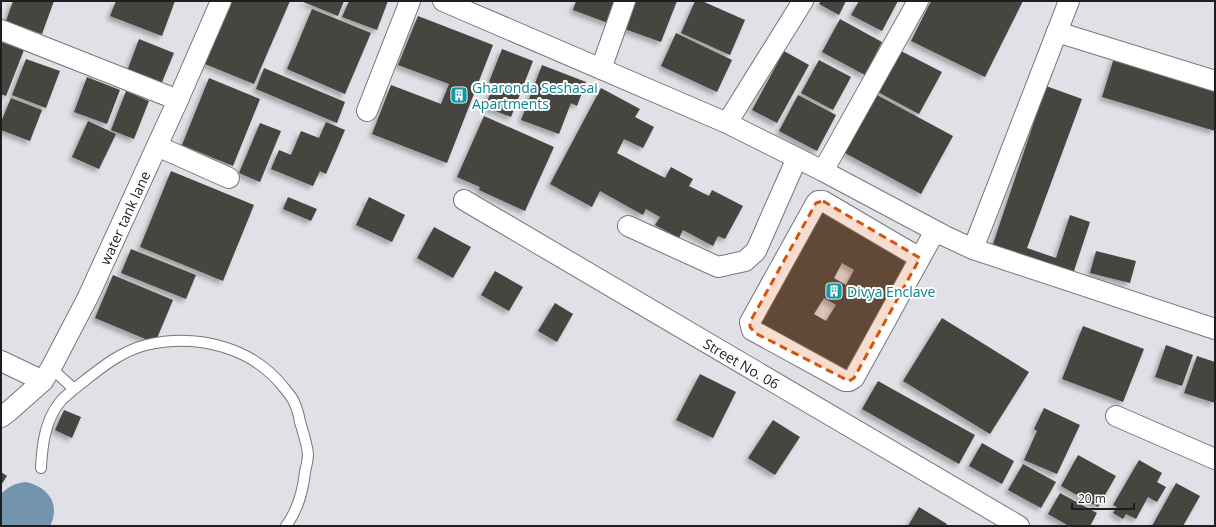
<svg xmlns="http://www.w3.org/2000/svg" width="1216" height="527" font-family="'Open Sans',sans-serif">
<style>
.water{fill:#7294ac}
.building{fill:#474440;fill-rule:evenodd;filter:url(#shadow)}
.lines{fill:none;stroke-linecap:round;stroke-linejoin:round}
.lane-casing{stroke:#76777c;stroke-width:12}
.street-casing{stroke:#76777c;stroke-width:22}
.lane{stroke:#fff;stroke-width:10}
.street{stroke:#fff;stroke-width:20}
.marked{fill:#d4530e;fill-opacity:0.2;stroke:#d4530e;stroke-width:3;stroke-dasharray:8 5;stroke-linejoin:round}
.labels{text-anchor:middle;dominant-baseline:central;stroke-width:4;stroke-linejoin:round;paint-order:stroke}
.culture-label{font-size:14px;fill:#0d838f;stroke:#fff;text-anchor:start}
.street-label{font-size:14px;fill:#1e1e20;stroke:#fff}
</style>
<defs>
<filter id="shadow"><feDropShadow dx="-3.5" dy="3.5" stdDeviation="2" flood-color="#0004"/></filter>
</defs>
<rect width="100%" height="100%" fill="#e0e0e6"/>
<path class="water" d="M26 482C48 487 61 504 50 526H1V494C9 486 15 483 26 482Z"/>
<g class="building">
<path d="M13 1H54L42 34 6 21Z"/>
<path d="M116 1H175L162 36 110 16Z"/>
<path d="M231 1H290L254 84 205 64Z"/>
<path d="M301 1H344L338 16Z"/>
<path d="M349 1H388L377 30 342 17Z"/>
<path d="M576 1H616L608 23 573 10Z"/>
<path d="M633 1H677L661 42 622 28Z"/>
<path d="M695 1H702L745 20 730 55 681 33Z"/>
<path d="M821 1H846L839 15 819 4Z"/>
<path d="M859 1H898L882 31 851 15Z"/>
<path d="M931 1H1023L985 77 911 41Z"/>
<path d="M312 9 371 33 345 94 287 69Z"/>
<path d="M418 16 493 45 447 163 372 134 391 85 441 104 449 84 398 65Z"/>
<path d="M840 19 882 42 865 75 822 52Z"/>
<path d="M676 33 732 60 717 92 661 66Z"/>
<path d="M139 39 174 53 160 87 126 74Z"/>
<path d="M1 42 24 50 6 96 1 94Z"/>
<path d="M502 49 533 61 511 117 485 107 494 84 489 82Z"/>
<path d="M897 49 942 72 919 114 874 90Z"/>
<path d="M784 51 809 65 777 123 752 110Z"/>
<path d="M1114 58 1215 88V131L1102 97Z"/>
<path d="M26 59 60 71 46 108 12 95Z"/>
<path d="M819 60 851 77 833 110 801 93Z"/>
<path d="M542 65 586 82 577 106 571 103 559 134 521 120Z"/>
<path d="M264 68 345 102 337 123 256 89Z"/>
<path d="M87 77 120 90 107 124 74 112Z"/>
<path d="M209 78 260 99 233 166 182 145Z"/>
<path d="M1046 86 1082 99 1027 248 1056 258 1070 215 1090 222 1072 277 991 250Z"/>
<path d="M601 88 640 109 635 117 654 127 643 148 624 139 617 153 665 178 671 167 693 179 689 186 709 196 712 190 743 206 725 239 718 236 713 246 683 230 679 238 655 225 660 217 646 209 643 215 600 191 592 207 550 184Z"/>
<path d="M126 91 149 101 134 139 111 130Z"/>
<path d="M798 95 836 115 817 151 779 131Z"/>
<path d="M877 95 953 136 921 194 845 153Z"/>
<path d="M11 98 42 110 30 141 1 130V122Z"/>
<path d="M484 116 554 147 525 211 479 190 480 187 457 177Z"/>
<path d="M88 121 116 134 99 169 72 157Z"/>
<path d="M326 122 345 130 326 174 320 171 313 186 271 169 279 150 291 155 301 131 319 138Z"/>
<path d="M260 123 281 131 260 182 239 173Z"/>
<path d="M171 171 254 205 223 281 140 247Z"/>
<path d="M288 197 317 209 311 221 283 209Z"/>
<path d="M369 197 405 215 392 242 356 225Z"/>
<path d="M822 207 912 259 843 375 758 324ZM842 263 854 270 846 285 834 278ZM824 298 836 305 826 321 814 314Z"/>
<path d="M434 227 471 247 453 278 417 258Z"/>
<path d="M131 249 196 275 186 299 121 273Z"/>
<path d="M1096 251 1136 261 1130 283 1090 273Z"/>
<path d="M495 271 523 287 509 311 481 295Z"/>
<path d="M113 275 173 300 155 343 95 318Z"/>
<path d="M555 303 573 314 557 342 538 331Z"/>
<path d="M942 318 1029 372 990 434 903 381Z"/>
<path d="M1083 326 1144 349 1123 402 1062 379Z"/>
<path d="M1166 345 1193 355 1182 386 1155 377Z"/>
<path d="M1197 356 1215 362V403L1184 393Z"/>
<path d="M700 374 736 392 713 438 676 420Z"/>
<path d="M878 381 975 435 959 464 862 409Z"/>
<path d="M1044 408 1080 425 1057 474 1024 460 1037 431 1034 429Z"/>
<path d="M64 410 81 417 72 438 55 430Z"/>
<path d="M773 420 800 437 775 475 748 458Z"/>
<path d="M982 443 1014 461 1002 484 969 466Z"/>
<path d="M1078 455 1116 476 1098 507 1061 486Z"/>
<path d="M1139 460 1162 473 1157 482 1166 487 1157 502 1148 497 1136 519 1126 514 1123 519 1113 513 1117 507 1113 505Z"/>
<path d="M1023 464 1056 482 1041 508 1008 490Z"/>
<path d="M1 472 7 476 1 485Z"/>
<path d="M1176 483 1200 496 1183 526H1152Z"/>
<path d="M1060 493 1097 513 1090 526H1069L1048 514Z"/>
<path d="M919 507 947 524 946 526H908Z"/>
</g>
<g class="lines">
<g class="lane-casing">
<g id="lane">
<path d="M51 368 74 389C96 372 118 352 146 345 197 333 253 347 285 389 288 393 292 397 294 402 297 408 299 416 300 422 303 432 307 444 308 454 308 460 306 467 305 472 303 491 297 511 286 526"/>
<path d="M41 468C42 446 45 420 60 402 64 397 70 393 74 389"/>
</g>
</g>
<g class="street-casing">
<g id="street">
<path d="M443 1 727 123 823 171 945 236 973 249 1215 329"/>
<path d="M1 30 178 100"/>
<path d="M1057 32 1215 81"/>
<path d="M601 69 625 1"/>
<path d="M367 111 410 1"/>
<path d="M727 123 803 1"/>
<path d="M157 146 229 178"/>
<path d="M823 171 918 1"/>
<path id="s1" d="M464 200 1019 526"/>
<path d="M628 226 718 267 745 261 756 251 797 158"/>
<path d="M973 249 1069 1"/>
<path d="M920 258 823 201H818L816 203 750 322 752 330 845 381H849L854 378 935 231"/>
<path d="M1 361 43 381"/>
<path d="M1116 416 1215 459"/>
<path id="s2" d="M1 417 8 412 43 381 51 368 88 297 178 100 221 1"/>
</g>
</g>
<use href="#lane" class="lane"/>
<use href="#street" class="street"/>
</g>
<path class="marked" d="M823 201 920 258 854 378 849 381 755 333 750 327V322L816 203Z"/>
<defs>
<g id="building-square" transform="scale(0.9)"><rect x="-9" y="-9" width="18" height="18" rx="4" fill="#0f9aa8" stroke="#fff"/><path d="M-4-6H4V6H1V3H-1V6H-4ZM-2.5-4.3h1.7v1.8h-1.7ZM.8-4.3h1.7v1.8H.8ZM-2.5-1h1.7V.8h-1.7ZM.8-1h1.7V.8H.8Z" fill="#fff"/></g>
</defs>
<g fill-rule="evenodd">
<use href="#building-square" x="459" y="95"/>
<use href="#building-square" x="834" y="291"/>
</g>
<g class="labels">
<g class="culture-label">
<text x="472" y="87">Gharonda Seshasai<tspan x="472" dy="16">Apartments</tspan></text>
<text x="847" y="291">Divya Enclave</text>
</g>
<g class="street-label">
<text stroke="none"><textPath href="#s2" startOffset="238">water tank lane</textPath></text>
<text stroke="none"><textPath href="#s1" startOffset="322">Street No. 06</textPath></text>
</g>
</g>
<rect width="1216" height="527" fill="none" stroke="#1e1e20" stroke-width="4"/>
<path d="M1072 503v6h62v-6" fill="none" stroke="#1e1e20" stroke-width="2"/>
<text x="1078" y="503" font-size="12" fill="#1e1e20" stroke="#ffffff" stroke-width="3" paint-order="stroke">20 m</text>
</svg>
